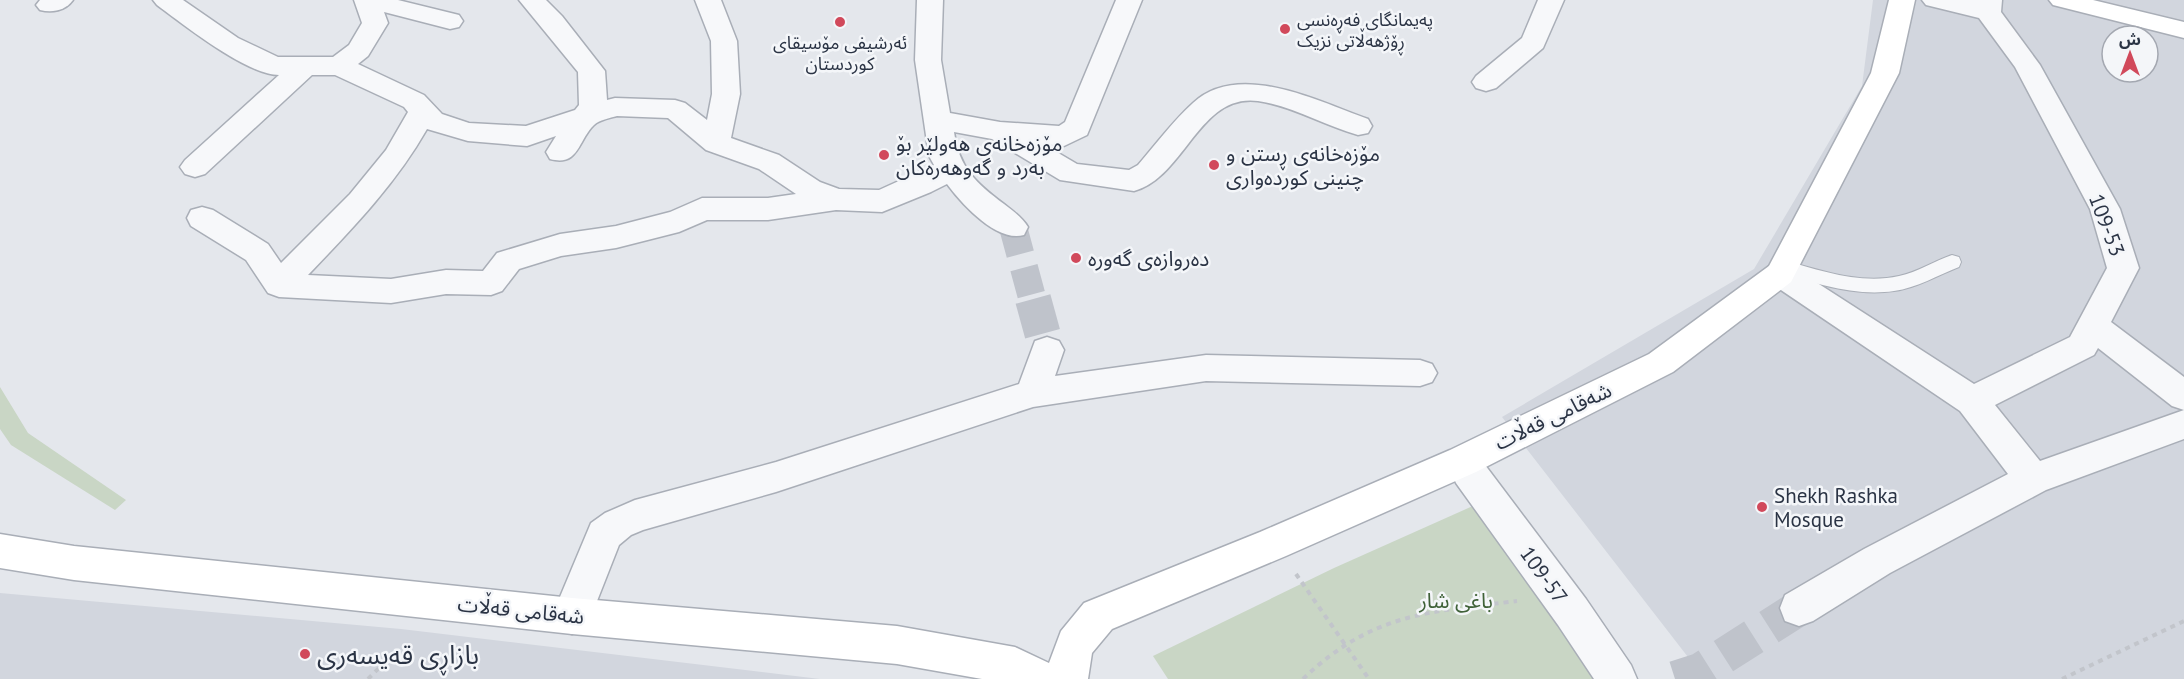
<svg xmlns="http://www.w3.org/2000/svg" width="2184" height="679" font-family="'PT Sans','Noto Sans Arabic',sans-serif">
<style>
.built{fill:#d2d6de;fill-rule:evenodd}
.green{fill:#c9d6c5}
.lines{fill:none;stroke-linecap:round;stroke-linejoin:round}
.street-tunnel-far1{stroke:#bfc3cb;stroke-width:28;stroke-dasharray:28 14;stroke-linecap:butt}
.street-tunnel{stroke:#bfc3cb;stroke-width:36;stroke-dasharray:36 18;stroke-linecap:butt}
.lane-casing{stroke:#a9aeb7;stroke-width:2}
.street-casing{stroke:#a9aeb7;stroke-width:3}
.secondary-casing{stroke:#a9aeb7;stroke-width:3}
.path{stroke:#c2c5cb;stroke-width:4;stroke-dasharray:5 5;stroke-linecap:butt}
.lane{fill:#f7f8fa;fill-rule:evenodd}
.street{fill:#f7f8fa;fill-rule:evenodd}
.secondary{fill:#fff;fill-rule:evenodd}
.poi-dot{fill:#d1495b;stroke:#f4f6f9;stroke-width:2}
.labels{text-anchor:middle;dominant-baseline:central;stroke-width:5;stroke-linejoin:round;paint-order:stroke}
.far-poi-label{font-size:18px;fill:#2b3445;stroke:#f4f6f9;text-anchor:start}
.poi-label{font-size:21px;fill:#2b3445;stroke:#f4f6f9;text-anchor:start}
.street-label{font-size:21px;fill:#2b3445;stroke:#f4f6f9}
.park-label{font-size:21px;fill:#3f6138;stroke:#f4f6f9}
.near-poi-label{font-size:26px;fill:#2b3445;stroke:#f4f6f9;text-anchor:start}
</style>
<rect width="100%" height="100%" fill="#e4e7ec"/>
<g class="built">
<path d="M1873 0H2184V679H1705L1502 417 1754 269 1862 86ZM2112 36H2148V72H2112Z"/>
<path d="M0 593 401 629 820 679H0Z"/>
</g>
<g class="green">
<path d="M0 387 28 433 126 500 115 510 11 445 0 429Z"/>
<path d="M1484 501 1605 679H1168L1153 656 1334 568Z"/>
</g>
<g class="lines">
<path class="street-tunnel-far1" d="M1013 227 1033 301"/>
<g class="street-tunnel">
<path d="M1033 299 1047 350"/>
<path d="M1675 679 1700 671 1799 608"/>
</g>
<g class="lane-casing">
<path id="lane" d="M1952 255 1959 257 1961 262 1959 267C1938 275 1917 288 1894 291 1855 297 1814 283 1776 272L1774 267 1776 262 1783 260C1819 270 1861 285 1899 276 1918 272 1934 261 1952 255Z"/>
</g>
<g class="street-casing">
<g id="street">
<path d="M40 0H73C65 11 52 13 40 10L36 5Z"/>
<path d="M153 0H183L238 38 278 57H333L349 45 362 23 354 0H398L459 15 463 21 459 27 450 29 384 12 388 23 368 56 358 64 424 95 442 114 469 123 526 126 575 110 579 105 578 72 519 0H546L562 16 605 71 607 100 615 98 675 100 685 103 707 120 712 94 711 41 695 0H721L737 41 740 94 731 138 779 155 820 182 839 189 879 190 934 165 929 156 915 60 917 0H943L941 60 950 113 1000 122 1059 126 1065 122 1116 0H1142L1087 135 1064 146 1043 144 1077 164 1129 170 1138 165C1156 144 1173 121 1193 103 1239 60 1319 102 1368 119L1372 126 1368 133 1358 135C1325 126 1292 106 1258 101 1199 93 1185 177 1134 191L1060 180 992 139 954 132C959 168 976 183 1004 204 1013 211 1022 217 1028 227L1024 235C997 243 962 204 947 184L931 192 882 212 836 210 768 220H707L679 232 616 248 561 256 519 269 502 291 491 295 446 294 391 303 279 297 268 293 246 260 191 226 187 218 191 210 202 207 213 210 268 244 281 263 350 194 386 150 408 112 404 107 335 75H312L205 174 195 177 185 174 180 167 185 160 279 75C247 75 184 25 157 5ZM617 116 668 118 706 150 759 169 796 194 768 198H702L670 212 616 226 560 234 497 253 483 271 446 270 391 279 308 275C352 229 395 185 427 129L468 141 527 146 556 136 546 152 550 159C579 167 578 140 594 125 599 120 610 118 617 116Z"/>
<path d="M1538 0H1564L1543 48 1496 88 1486 91 1476 88 1472 82 1476 76 1522 38Z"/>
<path d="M1922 0H2002L2001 12 2040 65 2120 209 2139 268 2111 322 2184 377V439L2046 490 1890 573 1813 621 1799 626 1785 621 1780 608 1785 595 1864 549 2008 474 1960 411 1769 282 1764 274 1769 266 1780 262 1791 266 1974 384 2070 337 2107 268 2090 209 2015 67 1979 18 1926 5ZM2098 348 2172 406 2184 410 2040 461 1995 405 2094 355Z"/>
<path d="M1047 337 1059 341 1064 350 1055 376 1206 355 1420 360 1432 364 1437 373 1432 382 1420 386 1206 381 1033 407 776 492 643 530 631 535 619 545 586 629 572 634 558 629 552 616 591 523 605 513 635 500 776 462 1019 384 1035 341Z"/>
<path d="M1469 457 1482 461 1586 599 1631 665 1637 679H1594L1558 625 1456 483 1451 472 1456 461Z"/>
</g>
</g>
<g class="secondary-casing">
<g id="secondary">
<path d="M1889 0H1915L1899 73 1791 282 1673 372 1476 472 1286 556 1112 629 1092 653 1088 679H982L897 664 572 634 74 580 0 568V534L74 546 572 598 897 626 1015 647 1049 663 1061 631 1084 603 1260 532 1450 450 1649 354 1769 266 1871 73Z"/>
<path d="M2049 0H2093L2184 22V38L2053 5Z"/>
</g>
</g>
<g class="path">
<path d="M1296 574 1369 679"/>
<path d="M368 679 382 665"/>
<path d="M1303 679C1372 613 1428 612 1517 601"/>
<path d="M2062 679 2184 621"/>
</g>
<use href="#lane" class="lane"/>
<use href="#street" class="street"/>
<use href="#secondary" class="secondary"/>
</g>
<g class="poi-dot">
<circle cx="840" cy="22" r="6"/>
<circle cx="1285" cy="29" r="6"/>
<circle cx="884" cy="155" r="6"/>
<circle cx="1214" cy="165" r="6"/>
<circle cx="1076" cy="258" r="6"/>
<circle cx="1762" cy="507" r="6"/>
<circle cx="305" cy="654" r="6"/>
</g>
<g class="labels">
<g class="far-poi-label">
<text x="1297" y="19">پەیمانگای فەڕەنسی<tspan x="1297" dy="21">ڕۆژهەڵاتی نزیک</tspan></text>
<text x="840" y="42" text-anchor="middle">ئەرشیفی مۆسیقای<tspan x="840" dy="21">کوردستان</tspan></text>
</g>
<g class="poi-label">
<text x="896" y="143">مۆزەخانەی هەولێر بۆ<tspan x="896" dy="24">بەرد و گەوهەرەکان</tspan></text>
<text x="1226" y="153">مۆزەخانەی ڕستن و<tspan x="1226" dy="24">چنینی کوردەواری</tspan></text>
<text x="1088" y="258">دەروازەی گەورە</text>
<text x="1774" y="495">Shekh Rashka<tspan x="1774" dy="24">Mosque</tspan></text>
</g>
<g class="street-label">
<text transform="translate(2107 225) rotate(69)">109-53</text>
<text transform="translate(1553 416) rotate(-26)">شەقامی قەڵات</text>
<text transform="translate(1544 575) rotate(54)">109-57</text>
<text transform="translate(521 610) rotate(6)">شەقامی قەڵات</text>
</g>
<g class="park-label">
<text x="1456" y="600">باغی شار</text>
</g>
<g class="near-poi-label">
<text x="317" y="654">بازاڕی قەیسەری</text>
</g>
</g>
<g transform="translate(2130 54)"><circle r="28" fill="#f4f6f9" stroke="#a4a8b1" stroke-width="1.5"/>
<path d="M0-4.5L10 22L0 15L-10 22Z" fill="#d1495b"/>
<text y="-9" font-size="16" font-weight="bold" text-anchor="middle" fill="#2b3445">ش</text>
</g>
</svg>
